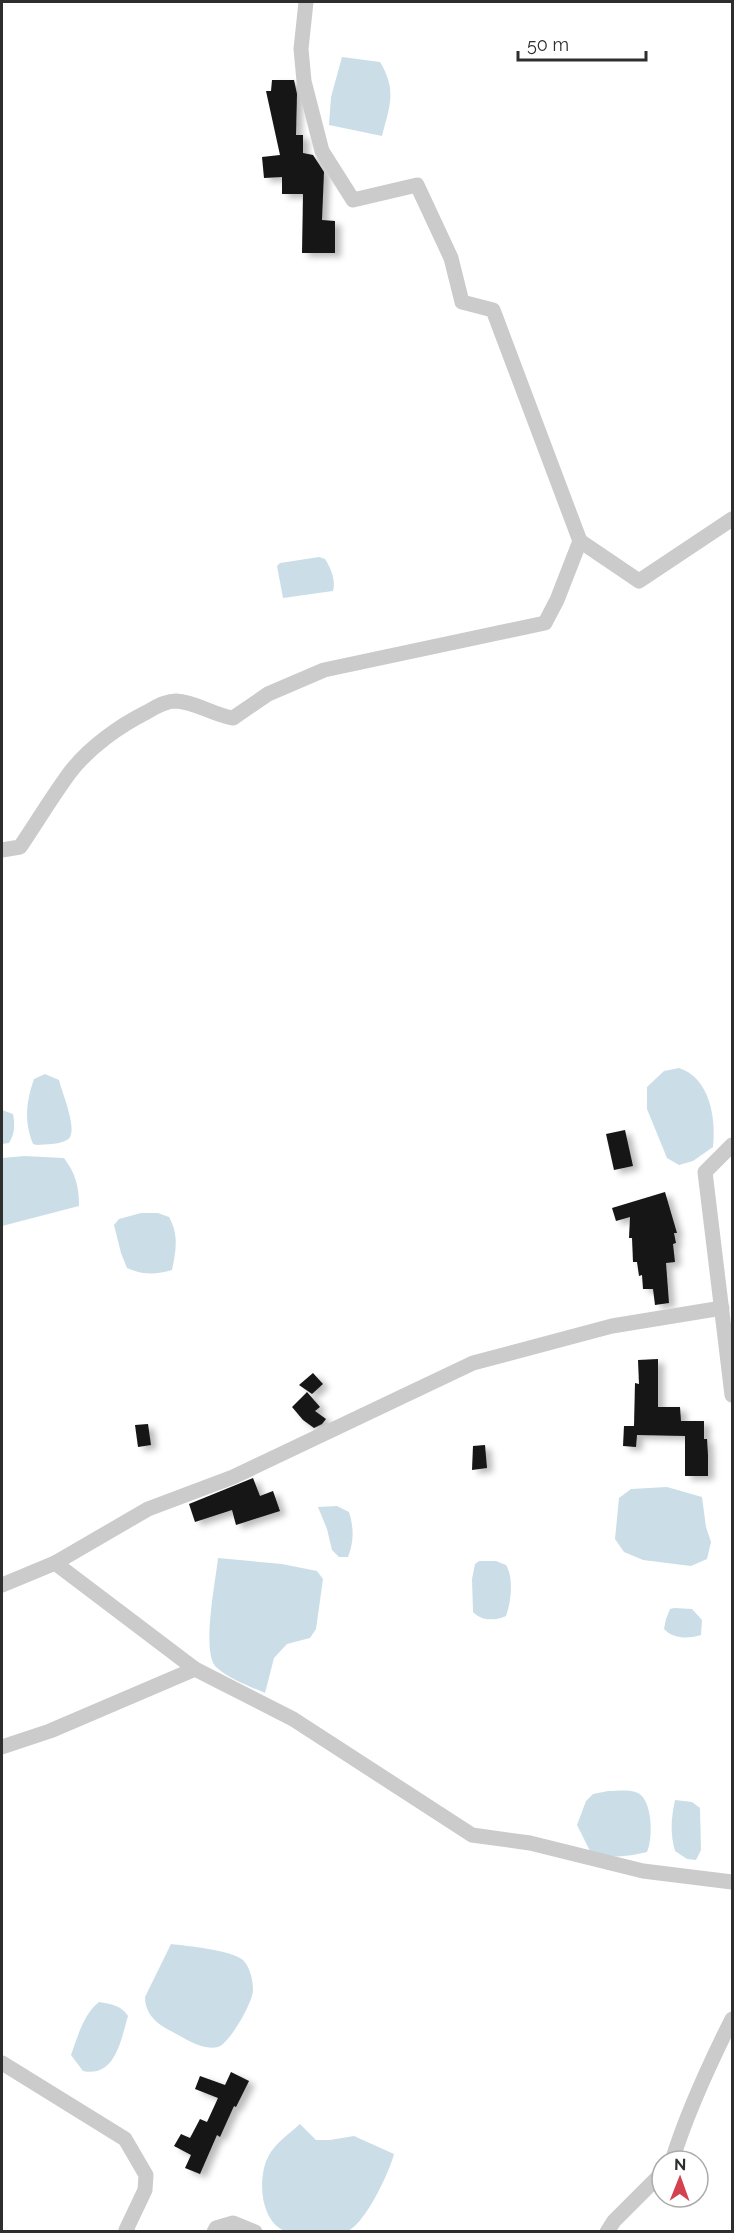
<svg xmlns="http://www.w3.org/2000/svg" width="734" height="2233" font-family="Raleway,sans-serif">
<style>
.water{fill:#cbdee8}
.building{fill:#151515;filter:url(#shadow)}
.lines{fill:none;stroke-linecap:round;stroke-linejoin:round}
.minor{stroke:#cbcbcb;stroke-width:15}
</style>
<defs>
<filter id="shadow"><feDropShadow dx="6" dy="4" stdDeviation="3" flood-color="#0004"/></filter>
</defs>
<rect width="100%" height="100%" fill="#fff"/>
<g class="water">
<path d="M342 57 380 62C397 90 390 106 382 136L329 125 331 97Z"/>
<path d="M319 557 325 559C331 568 336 581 333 591L283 598 277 566 280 563Z"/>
<path d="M679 1068C710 1078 716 1118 713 1147L693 1161 679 1165 667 1158 647 1109V1087L664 1071Z"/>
<path d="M45 1074 59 1080C62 1093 80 1134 67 1140 58 1145 46 1144 37 1145L33 1144C24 1121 26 1102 34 1079Z"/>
<path d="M2 1110 13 1114C15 1125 15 1133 9 1143L2 1144Z"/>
<path d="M24 1156 64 1158C76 1174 79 1187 79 1206L2 1226V1158Z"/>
<path d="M141 1213H158L169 1217C179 1235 176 1250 172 1270 156 1275 142 1275 127 1268L121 1253 114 1225 119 1219Z"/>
<path d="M667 1487 702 1497 706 1527 711 1542 707 1559 691 1566 643 1560 624 1552 615 1539 619 1498 631 1489Z"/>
<path d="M337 1506 349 1512C354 1528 354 1542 348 1557H339L332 1550 327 1529 318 1507Z"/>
<path d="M218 1558 282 1564 317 1571 323 1579 316 1629 310 1638 287 1644 274 1658 265 1693C249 1686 229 1679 216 1667 201 1653 216 1579 218 1558Z"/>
<path d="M479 1561H496L506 1565C514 1578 511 1602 506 1616 495 1621 481 1621 473 1612L472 1579 475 1564Z"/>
<path d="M674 1608 692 1609 702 1620 701 1635C689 1639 673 1639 664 1629L666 1619 670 1609Z"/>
<path d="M608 1791C617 1791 629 1789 638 1793 653 1801 653 1839 647 1852 625 1857 611 1859 590 1851L577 1825 586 1801 593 1794Z"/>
<path d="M675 1800 692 1802 700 1808 701 1850 696 1860 687 1859 675 1851C670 1833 671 1819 675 1800Z"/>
<path d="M171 1944C187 1946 231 1950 243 1960 250 1967 253 1980 253 1990 253 2002 230 2043 218 2047 203 2051 184 2038 171 2031 157 2024 145 2014 145 1997Z"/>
<path d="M99 2002C111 2004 121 2005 128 2016 121 2040 115 2078 83 2071L71 2055C78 2036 83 2015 99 2002Z"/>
<path d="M300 2124 316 2140H330L354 2136 394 2154C389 2173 366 2222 348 2231 339 2233 322 2232 312 2232 304 2232 296 2233 289 2232 260 2226 257 2178 268 2157 274 2144 290 2133 300 2124Z"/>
</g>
<g class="building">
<path d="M272 80H294L297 94 296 135H303V153L313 155 324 172 322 220 335 221V253H302L303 194H282V177L264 178 262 157 280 155 266 91H271Z"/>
<path d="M625 1130 633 1166 614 1170 606 1134Z"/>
<path d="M665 1192 677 1233H674L676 1243 673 1244 675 1262 666 1263 669 1303 655 1305 653 1289H643L642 1275 639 1276 637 1262H633L632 1238H629L630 1217 616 1221 612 1208Z"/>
<path d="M658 1359V1407H680L681 1421H704V1439H707L708 1455V1476H685V1436L637 1435 636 1447 623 1446 624 1426H634L635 1383 639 1384 638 1360Z"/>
<path d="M313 1373 323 1384 312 1394 299 1385Z"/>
<path d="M307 1392 320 1407 315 1411 326 1419 322 1424 314 1428 303 1420 292 1407Z"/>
<path d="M148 1424 151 1445 138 1447 135 1425Z"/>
<path d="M485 1445 487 1468 472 1470 473 1446Z"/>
<path d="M253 1478 260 1496 273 1491 280 1511 236 1525 232 1510 195 1522 189 1504Z"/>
<path d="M231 2072 249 2081 236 2107 234 2106 220 2137 217 2135 200 2174 185 2168 191 2155 174 2146 181 2134 190 2138 200 2119 207 2122 218 2098 195 2089 200 2076 225 2085Z"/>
</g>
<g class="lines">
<g class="minor">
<path d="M306 2 301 49 304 81 322 151 353 200 417 185 451 258 462 302 493 310 580 541 639 581 732 519"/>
<path d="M2 850 20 847C37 822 53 795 71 771 90 747 119 726 147 712 155 707 166 701 176 701 196 702 213 715 233 718L268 694 324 670 545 623 557 600 580 541"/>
<path d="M732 1145 705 1172 732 1395"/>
<path d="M55 1563 148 1509 233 1477 473 1363 612 1326 722 1308"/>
<path d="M2 1585 55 1563 195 1669"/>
<path d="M2 1747 50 1731 195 1669 293 1719 472 1835 530 1843 643 1871 732 1882"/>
<path d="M2 2063 125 2139 146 2175 145 2190 126 2230 128 2232"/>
<path d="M672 2161C687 2112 709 2065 732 2019"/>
<path d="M214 2232 216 2228 233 2223 255 2232"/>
<path d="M607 2232 614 2221 662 2173"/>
</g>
</g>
<rect width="734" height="2233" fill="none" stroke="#2e2e2e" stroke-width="6"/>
<g transform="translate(680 2179) rotate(1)"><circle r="28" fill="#ffffff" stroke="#ababab" stroke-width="1.5"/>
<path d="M0-4.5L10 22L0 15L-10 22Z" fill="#d44250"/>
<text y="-9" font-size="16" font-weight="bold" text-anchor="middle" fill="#2e2e2e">N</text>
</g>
<path d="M518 51v9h128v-9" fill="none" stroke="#2e2e2e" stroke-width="3"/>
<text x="527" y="51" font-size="18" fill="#2e2e2e" stroke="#ffffff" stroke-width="4.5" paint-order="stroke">50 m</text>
</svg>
